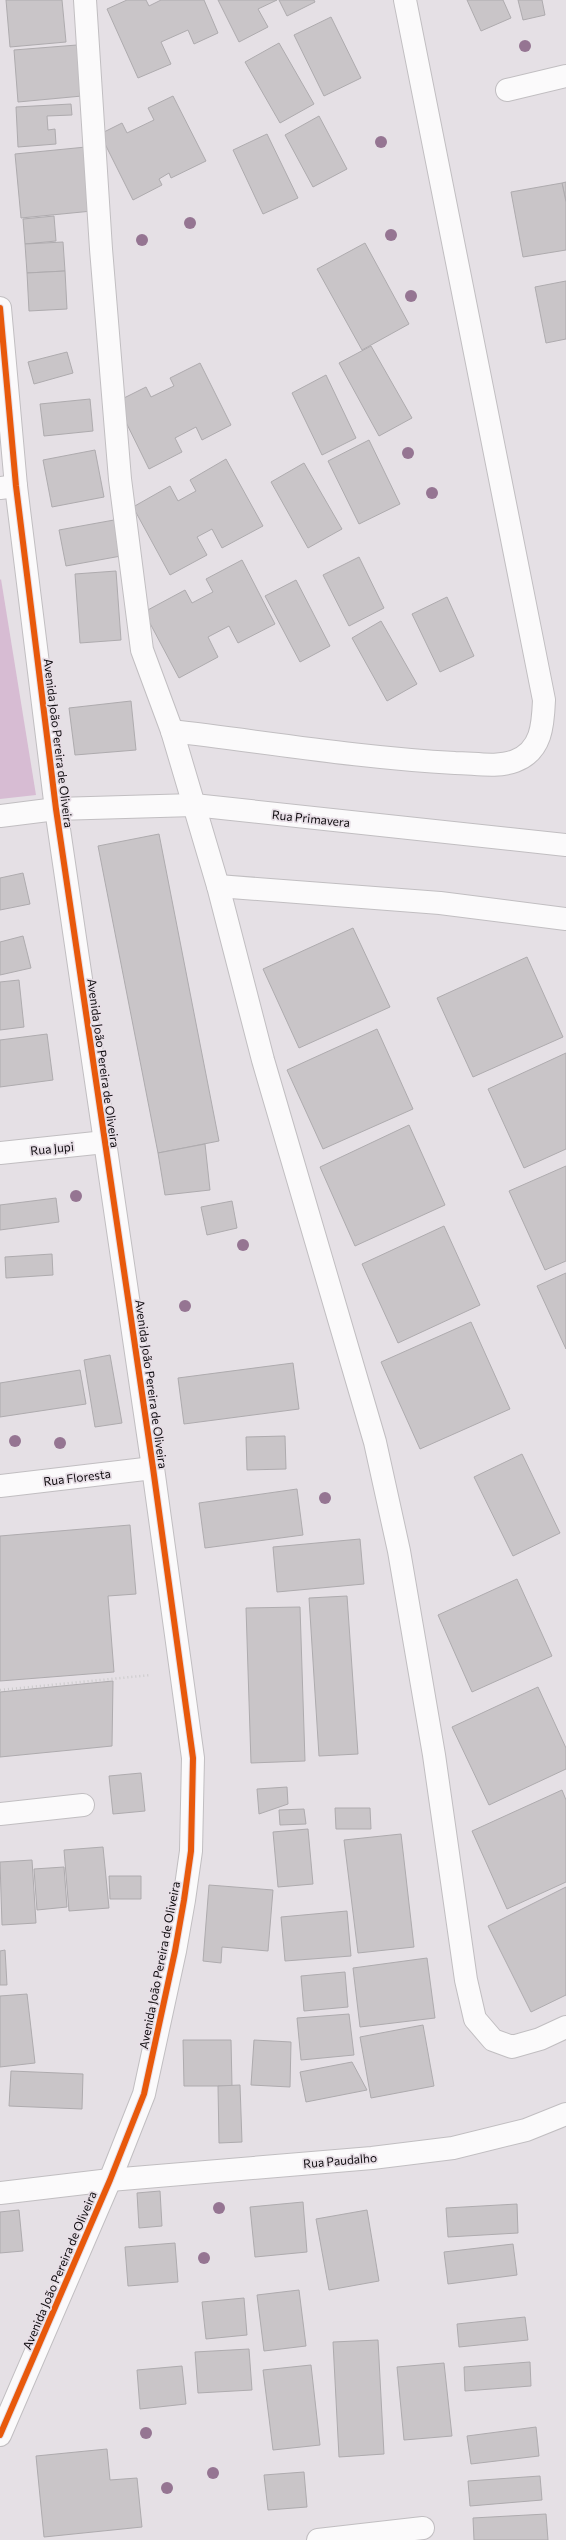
<svg xmlns="http://www.w3.org/2000/svg" width="566" height="2540" font-family="Commissioner,sans-serif">
<style>
.forest{fill:#d7bcd3}
.building{fill:#c9c5c8;stroke:#aeabae}
.lines{fill:none;stroke-linecap:round;stroke-linejoin:round}
.minor-casing{stroke:#c1bec1;stroke-width:24}
.major-casing{stroke:#c1bec1;stroke-width:24}
.path{stroke:#cbcacb;stroke-width:2.5;stroke-dasharray:1 3;stroke-linecap:butt}
.minor{stroke:#fbfafb;stroke-width:22}
.major{stroke:#fbfafb;stroke-width:22}
.cycleway-casing{stroke:#e7dee6;stroke-width:8}
.cycleway{stroke:#e8590c;stroke-width:6}
.tree{fill:#957592}
.labels{text-anchor:middle;dominant-baseline:central;stroke-width:3.5;stroke-linejoin:round;paint-order:stroke}
.street-label{font-size:12px;fill:#0e0b0e;stroke:#e7dee6}
</style>
<rect width="100%" height="100%" fill="#e5e0e5"/>
<path class="forest" d="M1 579 36 795 0 799V580Z"/>
<g class="building">
<path d="M6 0H62L66 42 10 47Z"/>
<path d="M127 0H146L149 6 161 0H204L218 33 194 44 188 30 161 42 171 64 138 78 107 9Z"/>
<path d="M218 0H277L258 9 268 27 239 42Z"/>
<path d="M279 0H314L315 2 287 16Z"/>
<path d="M467 0H503L511 18 481 31Z"/>
<path d="M518 0H542L545 15 523 20Z"/>
<path d="M331 17 361 78 324 96 294 35Z"/>
<path d="M279 43 314 104 280 123 245 62Z"/>
<path d="M77 45 82 96 18 102 14 50Z"/>
<path d="M173 96 206 161 171 178 169 173 159 179 162 185 133 200 100 134 122 123 127 133 154 120 148 108Z"/>
<path d="M71 104 72 115 47 116 48 130 55 129 56 144 18 147 16 107Z"/>
<path d="M319 116 347 169 313 187 285 135Z"/>
<path d="M267 134 298 198 263 214 233 150Z"/>
<path d="M86 147 92 211 21 218 15 154Z"/>
<path d="M566 182V202L562 183Z"/>
<path d="M562 183 566 202V250L523 257 511 192Z"/>
<path d="M54 216 56 241 25 244 23 219Z"/>
<path d="M63 242 65 271 27 273 25 244Z"/>
<path d="M365 243 409 324 362 350 317 269Z"/>
<path d="M65 271 67 309 29 311 27 273Z"/>
<path d="M566 281V339L546 343 535 287Z"/>
<path d="M371 346 412 418 379 436 339 363Z"/>
<path d="M67 352 73 373 34 384 28 362Z"/>
<path d="M200 363 231 425 202 440 196 427 175 438 182 452 149 469 116 402 146 387 151 397 174 386 170 378Z"/>
<path d="M326 375 356 438 322 455 292 393Z"/>
<path d="M90 399 93 431 44 436 40 404Z"/>
<path d="M369 440 400 504 359 524 328 461Z"/>
<path d="M95 450 104 497 52 507 43 460Z"/>
<path d="M226 459 263 526 222 548 212 529 197 537 207 555 170 575 133 507 170 486 178 501 196 491 190 480Z"/>
<path d="M304 463 342 529 308 548 271 482Z"/>
<path d="M114 520 121 556 66 566 59 530Z"/>
<path d="M359 557 384 608 349 626 323 575Z"/>
<path d="M242 560 275 624 238 643 229 626 208 637 218 657 179 678 144 612 185 590 192 603 213 592 206 579Z"/>
<path d="M116 571 121 640 80 643 75 574Z"/>
<path d="M296 580 330 646 300 662 265 596Z"/>
<path d="M447 597 474 656 440 672 412 614Z"/>
<path d="M381 621 417 684 387 701 352 638Z"/>
<path d="M131 701 136 750 75 755 69 708Z"/>
<path d="M159 834 219 1141 158 1153 98 846Z"/>
<path d="M23 873 30 904 0 910V878Z"/>
<path d="M353 928 390 1007 299 1048 263 969Z"/>
<path d="M23 936 31 968 0 975V942Z"/>
<path d="M527 957 563 1037 473 1077 437 998Z"/>
<path d="M19 980 24 1027 0 1030V982Z"/>
<path d="M377 1029 413 1109 323 1149 287 1070Z"/>
<path d="M47 1034 53 1080 0 1087V1040Z"/>
<path d="M566 1053V1149L524 1168 488 1089Z"/>
<path d="M409 1125 445 1205 355 1246 320 1167Z"/>
<path d="M205 1144 210 1190 165 1195 158 1153Z"/>
<path d="M566 1166V1261L545 1270 509 1191Z"/>
<path d="M56 1198 59 1222 0 1230V1205Z"/>
<path d="M232 1201 237 1228 207 1235 201 1207Z"/>
<path d="M444 1226 480 1305 398 1343 362 1264Z"/>
<path d="M52 1254 53 1275 6 1278 5 1257Z"/>
<path d="M566 1273V1349L537 1286Z"/>
<path d="M471 1322 510 1409 420 1449 381 1362Z"/>
<path d="M110 1355 122 1423 95 1427 84 1360Z"/>
<path d="M293 1363 299 1409 184 1424 178 1378Z"/>
<path d="M80 1370 86 1404 0 1417V1383Z"/>
<path d="M285 1436 286 1469 247 1470 246 1437Z"/>
<path d="M522 1454 560 1533 513 1556 474 1477Z"/>
<path d="M297 1489 303 1535 205 1548 199 1503Z"/>
<path d="M130 1525 136 1594 108 1596 114 1672 0 1681V1536Z"/>
<path d="M360 1539 364 1584 277 1592 273 1547Z"/>
<path d="M517 1579 552 1656 472 1692 438 1615Z"/>
<path d="M347 1596 358 1754 319 1756 309 1598Z"/>
<path d="M300 1607 305 1761 251 1763 246 1608Z"/>
<path d="M113 1681 112 1746 0 1757V1692Z"/>
<path d="M538 1687 566 1748V1769L489 1805 452 1727Z"/>
<path d="M141 1773 145 1811 113 1814 109 1776Z"/>
<path d="M287 1787 288 1804 259 1814 257 1789Z"/>
<path d="M562 1790 566 1800V1882L507 1909 472 1831Z"/>
<path d="M335 1808H370L371 1829H336Z"/>
<path d="M304 1809 306 1824 280 1825 279 1810Z"/>
<path d="M308 1829 313 1884 278 1887 273 1832Z"/>
<path d="M401 1834 414 1947 358 1953 344 1840Z"/>
<path d="M103 1847 109 1908 69 1911 64 1850Z"/>
<path d="M32 1860 36 1923 2 1925 0 1862Z"/>
<path d="M64 1867 67 1907 37 1910 34 1869Z"/>
<path d="M109 1876H141V1899H110Z"/>
<path d="M209 1885 273 1890 268 1951 222 1947 221 1963 203 1961Z"/>
<path d="M566 1887V1995L531 2012 488 1926Z"/>
<path d="M347 1911 351 1956 285 1961 281 1917Z"/>
<path d="M5 1950 7 1985H0V1951Z"/>
<path d="M427 1958 435 2018 360 2027 353 1968Z"/>
<path d="M345 1972 348 2007 304 2011 301 1976Z"/>
<path d="M27 1994 35 2063 0 2067V1996Z"/>
<path d="M349 2014 354 2055 301 2060 297 2018Z"/>
<path d="M423 2025 434 2086 371 2098 360 2037Z"/>
<path d="M183 2040H231L232 2086H184Z"/>
<path d="M254 2040 291 2042 290 2087 251 2085Z"/>
<path d="M352 2062 367 2090 306 2102 300 2072Z"/>
<path d="M11 2071 83 2074 82 2109 9 2106Z"/>
<path d="M240 2085 242 2142 219 2143 218 2086Z"/>
<path d="M160 2191 162 2226 139 2228 137 2193Z"/>
<path d="M303 2202 307 2252 255 2257 250 2207Z"/>
<path d="M517 2204 518 2233 448 2237 446 2208Z"/>
<path d="M19 2210 23 2251 0 2253V2212Z"/>
<path d="M367 2210 379 2281 329 2290 316 2219Z"/>
<path d="M175 2243 178 2282 128 2286 125 2247Z"/>
<path d="M513 2244 517 2275 448 2284 444 2252Z"/>
<path d="M299 2290 306 2346 264 2351 257 2295Z"/>
<path d="M244 2298 247 2335 206 2339 202 2302Z"/>
<path d="M525 2317 528 2340 459 2347 457 2324Z"/>
<path d="M378 2340 384 2454 339 2457 333 2342Z"/>
<path d="M249 2349 252 2390 198 2393 195 2352Z"/>
<path d="M530 2362 531 2386 465 2391 464 2367Z"/>
<path d="M444 2363 452 2436 404 2440 397 2367Z"/>
<path d="M311 2365 320 2445 273 2450 263 2370Z"/>
<path d="M182 2366 186 2404 140 2409 137 2370Z"/>
<path d="M536 2427 539 2456 471 2464 467 2436Z"/>
<path d="M107 2449 110 2480 137 2478 142 2527 44 2537 36 2456Z"/>
<path d="M304 2472 307 2507 268 2510 264 2475Z"/>
<path d="M540 2476 542 2500 470 2506 468 2481Z"/>
<path d="M546 2514 548 2540H474L473 2518Z"/>
</g>
<g class="lines">
<g class="minor-casing">
<g id="minor">
<path d="M85 0 101 249 120 479 142 650 172 731 218 886 263 1060 375 1442 399 1551 434 1755 466 1980 475 2019 493 2040 512 2047 540 2039 566 2027"/>
<path d="M507 90 566 76"/>
<path d="M0 488 16 486"/>
<path d="M172 731C265 742 360 758 455 763 474 763 497 768 515 761 542 751 543 724 544 700L405 0"/>
<path d="M0 816 56 809 194 805 566 845"/>
<path d="M218 886 440 903 566 919"/>
<path d="M0 1153 105 1142"/>
<path d="M0 1486 153 1468"/>
<path d="M0 1814 83 1805"/>
<path d="M0 2193 110 2180 372 2158 453 2148 526 2130 566 2114"/>
<path d="M318 2540 423 2528"/>
</g>
</g>
<g class="major-casing">
<path id="major" d="M0 308 16 486 56 809 153 1468 193 1758 191 1851 184 1900 175 1951 144 2094 110 2180 0 2435"/>
</g>
<path class="path" d="M0 1690 151 1675"/>
<use href="#minor" class="minor"/>
<use href="#major" class="major"/>
<g class="cycleway-casing">
<path id="cycleway" d="M0 308 16 486 56 809 153 1468 193 1758 191 1851 184 1900 175 1951 144 2094 110 2180 0 2435"/>
</g>
<use href="#cycleway" class="cycleway"/>
</g>
<g class="tree">
<circle cx="525" cy="46" r="6"/>
<circle cx="381" cy="142" r="6"/>
<circle cx="190" cy="223" r="6"/>
<circle cx="391" cy="235" r="6"/>
<circle cx="142" cy="240" r="6"/>
<circle cx="411" cy="296" r="6"/>
<circle cx="408" cy="453" r="6"/>
<circle cx="432" cy="493" r="6"/>
<circle cx="76" cy="1196" r="6"/>
<circle cx="243" cy="1245" r="6"/>
<circle cx="185" cy="1306" r="6"/>
<circle cx="15" cy="1441" r="6"/>
<circle cx="60" cy="1443" r="6"/>
<circle cx="325" cy="1498" r="6"/>
<circle cx="219" cy="2208" r="6"/>
<circle cx="204" cy="2258" r="6"/>
<circle cx="146" cy="2433" r="6"/>
<circle cx="213" cy="2473" r="6"/>
<circle cx="167" cy="2488" r="6"/>
</g>
<g class="labels">
<g class="street-label">
<text transform="translate(59 743) rotate(83)">Avenida João Pereira de Oliveira</text>
<text transform="translate(311 818) rotate(6)">Rua Primavera</text>
<text transform="translate(104 1063) rotate(82)">Avenida João Pereira de Oliveira</text>
<text transform="translate(52 1148) rotate(-6)">Rua Jupi</text>
<text transform="translate(152 1384) rotate(82)">Avenida João Pereira de Oliveira</text>
<text transform="translate(77 1477) rotate(-7)">Rua Floresta</text>
<text transform="translate(159 1965) rotate(-79)">Avenida João Pereira de Oliveira</text>
<text transform="translate(340 2160) rotate(-5)">Rua Paudalho</text>
<text transform="translate(59 2270) rotate(-67)">Avenida João Pereira de Oliveira</text>
</g>
</g>
</svg>
